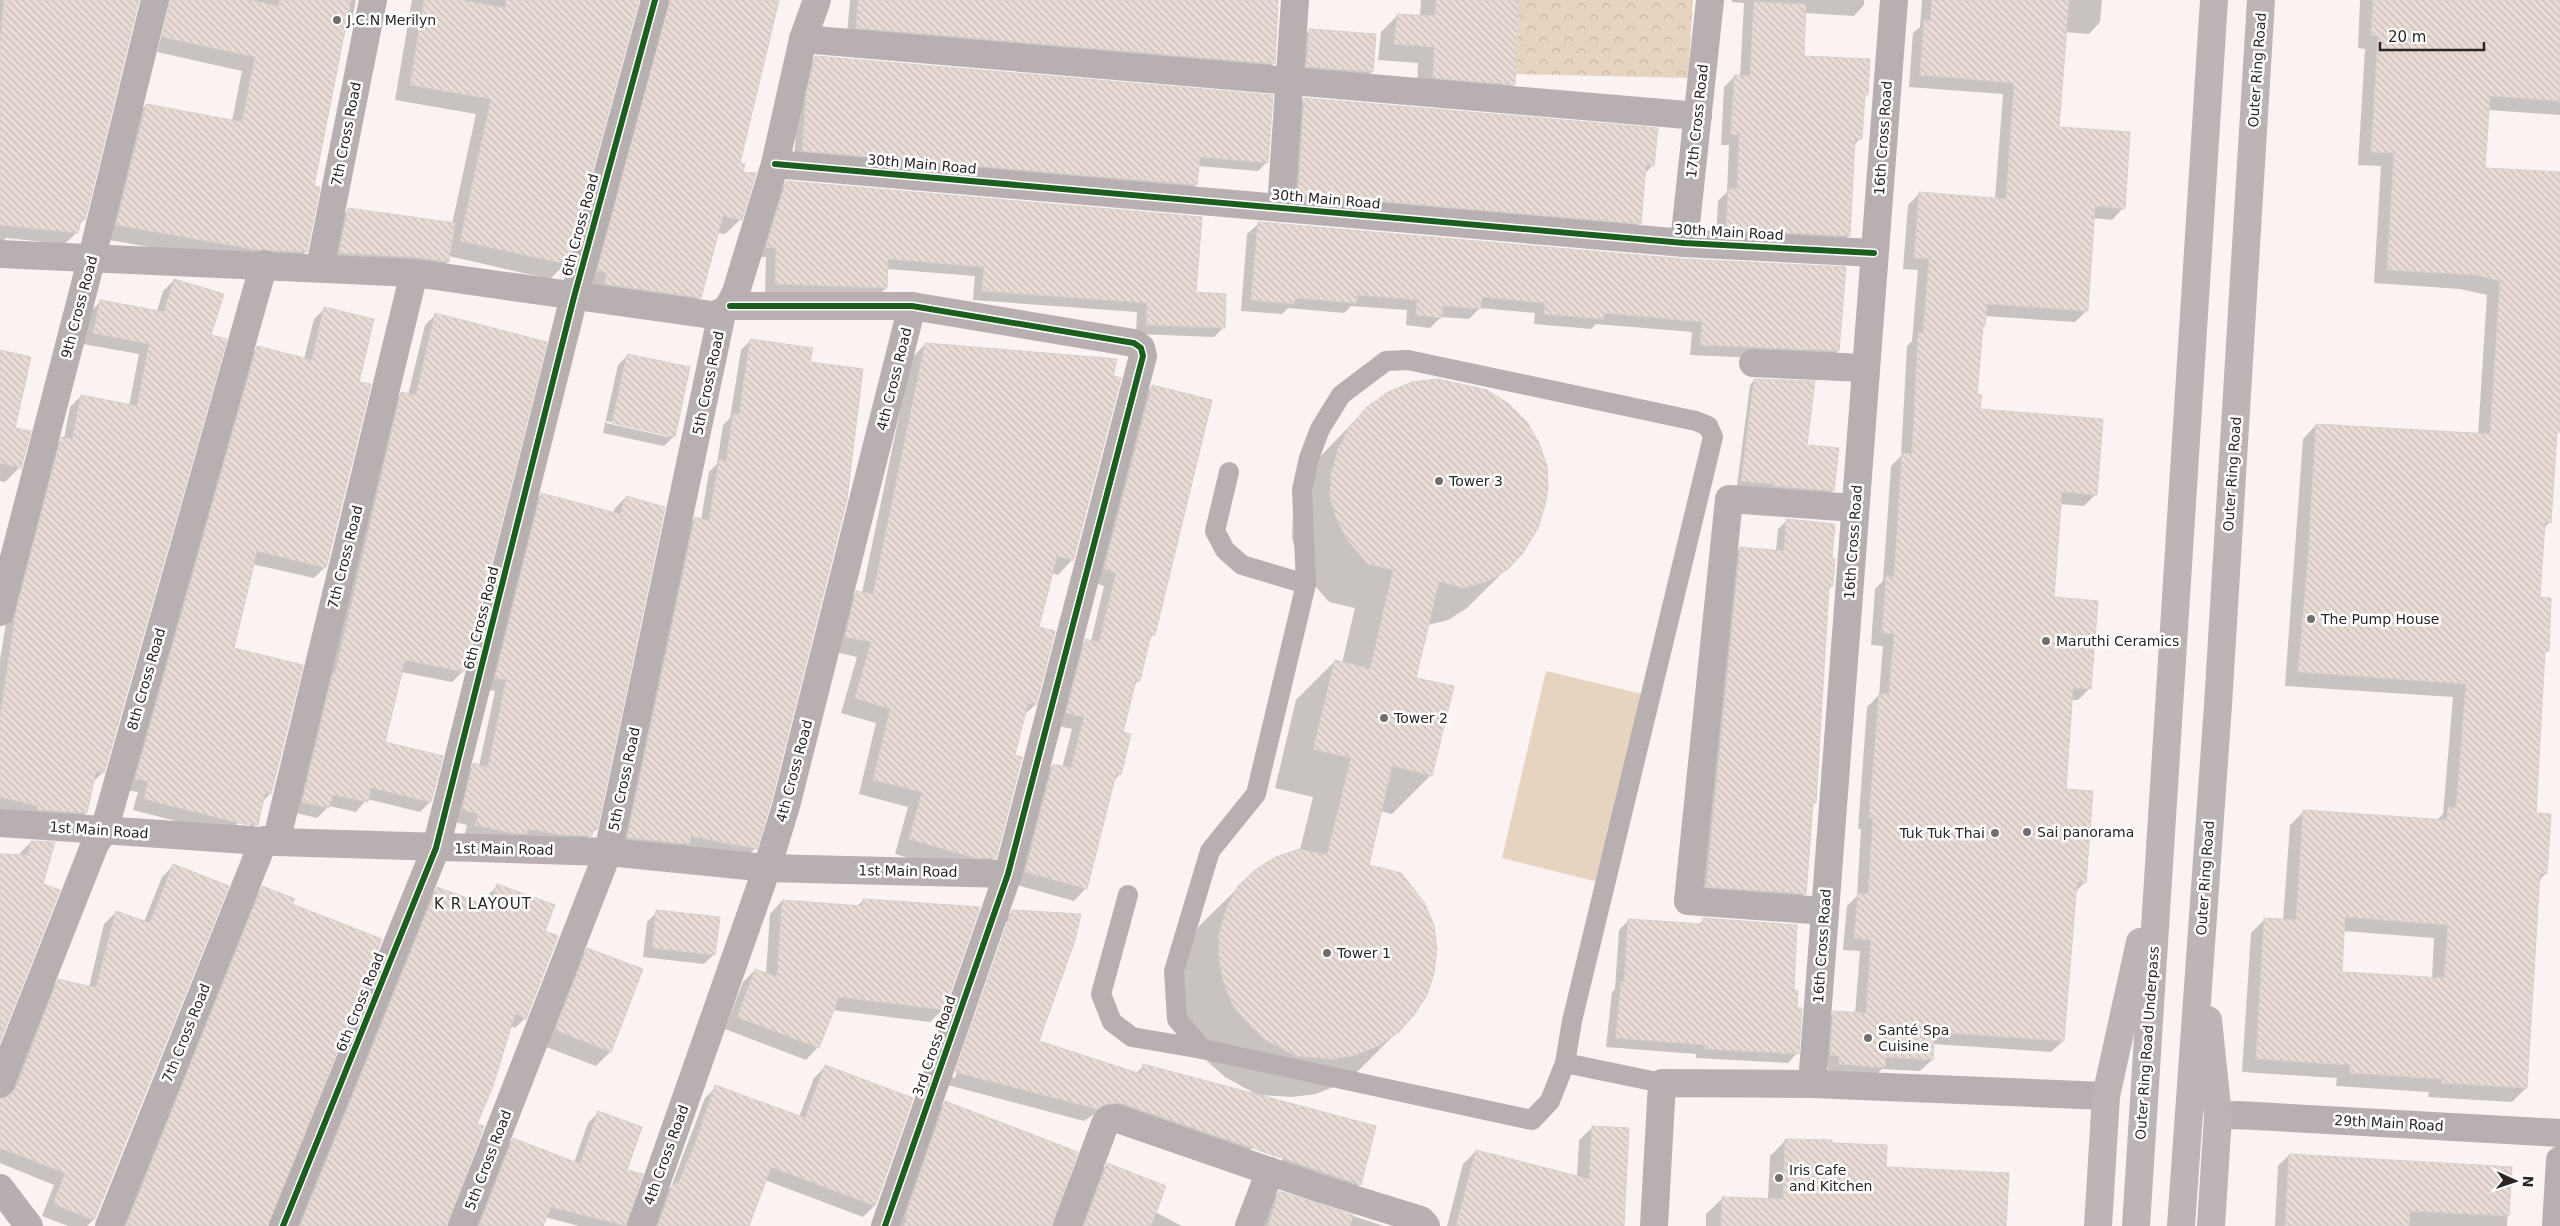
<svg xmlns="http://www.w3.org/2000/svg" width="2560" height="1226" font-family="'DejaVu Sans',sans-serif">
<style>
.park{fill:url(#park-crowns)}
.pitch{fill:#e7d4c0}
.shadow{fill:#0003;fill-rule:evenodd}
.building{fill:url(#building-back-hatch);stroke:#d6d0ce;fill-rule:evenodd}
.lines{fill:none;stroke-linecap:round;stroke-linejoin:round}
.service{stroke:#b8afb1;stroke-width:20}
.minor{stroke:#b8afb1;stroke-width:28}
.tertiary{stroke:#b8afb1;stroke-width:28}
.secondary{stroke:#b8adb1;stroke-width:28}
.trunk{stroke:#bdb4b6;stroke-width:28}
.cycleway-casing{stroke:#fff;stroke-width:9}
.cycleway{stroke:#1b5e20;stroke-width:6}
.poi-dot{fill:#736d6c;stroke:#fff;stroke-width:2}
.labels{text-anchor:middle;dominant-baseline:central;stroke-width:5;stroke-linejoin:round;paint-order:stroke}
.poi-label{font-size:14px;fill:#2b2524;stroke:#fff;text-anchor:start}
.street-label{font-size:14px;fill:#2b2524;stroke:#fff}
.neighbourhood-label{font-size:15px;letter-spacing:1px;fill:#2b2524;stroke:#fff}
</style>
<defs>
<pattern id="park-crowns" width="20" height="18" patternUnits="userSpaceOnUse" patternTransform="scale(1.25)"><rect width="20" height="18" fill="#e7d4c0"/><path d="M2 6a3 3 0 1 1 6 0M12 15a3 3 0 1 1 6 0" fill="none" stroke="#c6b6a5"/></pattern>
<pattern id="building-back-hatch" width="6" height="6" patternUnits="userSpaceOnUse" patternTransform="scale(1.25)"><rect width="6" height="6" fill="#e9dbd6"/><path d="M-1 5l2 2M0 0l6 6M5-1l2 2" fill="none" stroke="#c8bcb8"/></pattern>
</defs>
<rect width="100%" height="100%" fill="#faf3f2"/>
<path class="park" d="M1519 0H1693L1688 78 1516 74Z"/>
<path class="pitch" d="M1546 671 1642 694 1598 882 1502 858Z"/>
<g class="shadow">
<path d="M0 0H138L84 219 79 225 77 232 65 244 6 238 0 244Z"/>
<path d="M171 0H356L351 26 343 34 312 187 306 252 292 266 243 263 103 239 132 119 146 105 232 121 242 71 157 52Z"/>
<path d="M412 0H637L566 263 550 279 449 256 448 262 438 271 330 262 338 220 348 210 452 224 476 114 395 100Z"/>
<path d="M644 0H778L738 164 742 173 741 219 725 234 718 233 700 297 684 312 583 286Z"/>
<path d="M850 0H1277L1274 63 1265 72 847 36Z"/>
<path d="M1421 0H1518L1514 84 1497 101 1417 94 1418 63 1378 60 1381 32 1398 15 1420 16Z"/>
<path d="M1732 0H1864V5L1854 16 1805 13 1802 57 1861 138 1854 145 1849 236 1838 246 1716 240 1718 201 1727 192 1729 145H1721L1724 87 1734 77H1740L1744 3 1732 2Z"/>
<path d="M1922 0H2102L2100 22 2089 34 2065 32 2058 128 2123 208 2112 220 2093 218 2087 310 2075 322 1985 316 1984 326 1981 329 1976 396 1979 410 2096 494 2084 506 2060 504 2052 599 2090 688 2078 700H2071L2065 790 2085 882 2075 892 2063 1041 2051 1052 1933 1044 1932 1060 1920 1071 1882 1069 1872 1079 1827 1076 1828 1067H1819L1822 1024 1834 1012 1855 1014 1860 951 1843 950 1847 906 1857 896 1861 829H1858L1867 707 1879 695 1883 646 1871 645 1875 589 1883 581 1891 466 1901 456 1907 346 1912 341 1918 270 1903 269 1908 205 1920 193 1995 199 2003 94 1909 87 1913 33 1920 27Z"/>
<path d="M2360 0H2560V115L2488 110 2484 169 2560 174V396L2550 522 2543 529 2539 599 2547 651 2543 655 2535 814 2546 873 2539 881 2526 1088 2512 1102 2428 1097 2429 1092 2336 1086 2337 1078 2242 1072 2251 933 2265 919 2283 921 2290 825 2304 811 2436 821 2443 814 2453 697 2285 686 2303 439 2316 425 2478 435 2487 295 2460 289 2374 283 2381 166 2358 165 2365 49 2358 48ZM2343 931 2434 938 2432 978 2341 973Z"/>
<path d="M1309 31 1372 72 1362 82 1297 76 1299 40Z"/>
<path d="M816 57 1267 162 1258 171 1198 166 1196 184 1187 193 794 159 798 105 807 66Z"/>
<path d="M1305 99 1653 165 1644 174 1640 223 1631 232 1290 202 1296 108Z"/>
<path d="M787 182 1195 294 1223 328 1214 337 1136 334 1137 312 973 300 975 276 887 269 886 288 876 298 765 293 766 257H757L777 192Z"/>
<path d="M1258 224 1838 351 1828 361 1690 355 1692 332 1596 324 1591 329 1534 324 1535 313 1480 308 1469 319 1441 317 1430 328 1406 325 1407 310 1351 306 1344 313 1288 308 1282 314 1241 311 1247 234Z"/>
<path d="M174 280 210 336 103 772 92 783 86 813 75 824 0 810V660L6 623 51 450 62 439H64L70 407 81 396 129 406 139 354 83 344 90 312 101 301 157 311 163 291Z"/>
<path d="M325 308 358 382 325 567 314 578 252 564 232 649 270 794 262 802 256 824 245 836 231 835 133 810 138 792 125 790 246 359 257 348 304 359 314 319ZM237 822 250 823V826L237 825Z"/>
<path d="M435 315 463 671 452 682 401 672 384 743 441 757 430 802 420 812 367 799 356 812 329 806 317 818 292 812 391 404 402 393 408 395 425 325Z"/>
<path d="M751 340 756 848 745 858 617 848 685 528 695 518 701 520 709 472 717 464 723 425 730 418 741 350Z"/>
<path d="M925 344 1072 560 1058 575 1051 573 1037 628 1035 705 1024 715 1013 756 995 857 980 872H959L895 854 908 807 859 794 876 723 841 713 857 657 831 651 842 607 857 592 862 593 911 359Z"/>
<path d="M0 352 20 467 5 482 0 481Z"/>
<path d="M628 355 674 436 664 446 603 433 618 365ZM606 421 668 434V437L606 423Z"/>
<path d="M1755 380 1805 446 1833 490 1828 495 1737 486 1750 385Z"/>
<path d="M1152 387 1154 634 1148 640 1139 680 1133 686 1121 733 1120 774 1113 782 1086 888 1074 901 1013 884 1040 778 1053 765 1062 768 1072 729 1054 725 1073 653 1086 640 1091 641 1104 586 1092 582 1139 399Z"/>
<path d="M1368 407 1507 568 1467 608 1448 620 1428 625 1415 679 1431 775 1392 814 1380 811 1367 866 1397 1032 1357 1072 1338 1085 1316 1094 1292 1097 1261 1095 1275 1100 1252 1148 1239 1161 1107 1115H1093L1084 1121 944 1084 1000 923 1013 911 1037 1042 1136 1073 1144 1066 1256 1094 1225 1077 1208 1062 1194 1043 1180 997 1187 949 1199 926 1239 887 1300 850 1313 797 1275 788 1296 700 1335 661 1342 663 1355 608 1329 602 1310 580 1298 559 1292 538 1293 514 1299 489 1311 466ZM1006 922H1009L955 1078 952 1077Z"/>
<path d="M541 494 613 513 615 508 626 497 596 829 580 847 464 837 467 825 451 821 462 776 474 765 479 766 495 691 484 689 530 506Z"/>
<path d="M1787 520 1830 560 1832 586 1828 590 1815 802 1811 806 1805 893 1796 903 1697 895 1731 557 1740 548 1776 551 1778 529Z"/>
<path d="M31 842 0 1038V855L17 856Z"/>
<path d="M173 866 227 887 93 1220 87 1226H68L42 1216 54 1185 0 1163V1125L12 1094 9 1088 47 992 59 980 89 987 104 924 116 912 144 922 162 877Z"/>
<path d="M498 885 544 932 525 1018 515 1028 510 1026 476 1125 446 1226H295L427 898 437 888 484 905 488 895Z"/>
<path d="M263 888 291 905 266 1226H122L252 898Z"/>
<path d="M782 901 857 906 863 901 943 1009 930 1022 832 1010 818 1047 806 1060 725 1029 743 982 755 970 766 974 770 914Z"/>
<path d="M657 912 714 954 704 964 643 957 647 922Z"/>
<path d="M1704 919 1792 991 1796 1009 1797 1053 1788 1063 1696 1058V1054L1606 1047 1612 992 1615 989 1619 930 1629 920 1698 925Z"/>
<path d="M588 949 610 1052 596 1066 541 1045 573 964Z"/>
<path d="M825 1067 874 1206 863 1217 765 1180 749 1226H651L662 1195 671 1187 705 1098 716 1087 799 1117 814 1078Z"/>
<path d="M946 1102 1051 1226H896L935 1113Z"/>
<path d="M598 1113 625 1171 624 1226H579L545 1217 542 1226H473L503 1149 513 1139 574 1163 588 1123Z"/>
<path d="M1295 1118 1360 1184 1350 1194 1279 1171Z"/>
<path d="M1593 1127 1622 1226H1447L1463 1164 1476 1151 1577 1177 1579 1140Z"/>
<path d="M1786 1140 1831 1145 2005 1226H1706V1214L1723 1198 1768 1199 1770 1156Z"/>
<path d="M2289 1155 2510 1168 2507 1226H2275L2278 1166Z"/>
<path d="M1108 1164 1155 1212 1182 1226H1078L1096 1175Z"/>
<path d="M1279 1192 1384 1226H1259L1265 1207Z"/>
</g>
<g class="building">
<path d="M4 0H139L85 220 81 219 78 233 0 225V43Z"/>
<path d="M170 0H250L278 6 279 0H351L314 186 320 187 307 252 258 250 116 225 146 104 242 122 255 57 162 37Z"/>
<path d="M424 0H462L505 8 506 0H639L567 264 460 241 491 99 410 85Z"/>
<path d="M670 0H779L740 163 745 164 743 172 756 173 742 220 723 216 701 298 604 284 607 273 597 271Z"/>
<path d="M858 0H1278L1275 64 856 28Z"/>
<path d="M1436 0H1519L1515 85 1433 78 1434 47 1394 44 1397 14 1435 16Z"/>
<path d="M1932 0H2069L2059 127 2130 132 2125 209 2095 206 2088 311 1987 304 1985 326H1983L1977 394 1982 395 1980 409 2103 419 2097 495 2062 492 2054 597 2098 601 2091 689 2073 688 2066 789 2093 791 2086 883 2077 882 2064 1041 1935 1032 1933 1060 1886 1057 1885 1068 1839 1064V1056L1830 1055 1833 1011 1866 1013 1871 940 1854 938 1858 893 1868 894 1873 818 1869 817 1879 694H1889L1894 634 1882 633 1886 576 1894 577 1902 453 1912 454 1918 333H1923L1929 259 1914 258 1919 192 2006 199 2014 83 1920 75 1924 20 1930 21Z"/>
<path d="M2373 0H2560V101L2490 96 2485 168 2560 172V432H2557L2551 523 2545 522 2540 597 2551 598 2549 651H2545L2536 813 2551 814 2547 874 2540 873 2527 1088 2442 1083V1079L2350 1073V1065L2256 1059 2264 918 2296 920 2303 810 2447 820 2448 807 2456 808 2466 684 2298 672 2308 558 2316 424 2490 434 2500 281 2475 275 2387 270 2394 153 2371 152 2378 36 2371 35ZM2345 917 2448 925 2444 978 2342 972Z"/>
<path d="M1754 2 1806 4 1804 56 1870 59 1868 95H1865L1862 139 1855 138 1850 236 1726 230 1728 189H1737L1739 135 1731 134 1734 75 1750 76Z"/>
<path d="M1309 29 1376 34 1373 72 1306 67Z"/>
<path d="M815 56 1273 95 1268 163 1200 157 1197 185 802 151 806 95Z"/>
<path d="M1304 98 1658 128 1654 166 1646 165 1641 224 1298 194Z"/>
<path d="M786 181 1202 217 1196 292 1226 294 1225 328 1146 325 1147 303 982 291 984 267 888 259 887 288 775 284 776 248 766 247Z"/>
<path d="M348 208 455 223 449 262 415 257 339 253Z"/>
<path d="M1258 222 1683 259 1846 267 1839 351 1700 345 1702 322 1604 313 1603 319 1544 314 1545 303 1482 297 1481 309 1443 306 1442 318 1416 315 1417 300 1357 295 1356 303 1295 298 1294 304 1251 300Z"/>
<path d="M174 279 224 294 211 335 227 339 104 773 96 771 87 813 37 810 38 806 0 797V717L16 611 61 437 72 439 81 395 137 406 149 344 93 333 100 300 164 312Z"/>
<path d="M324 307 374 319 359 382 371 384 326 568 257 551 234 648 303 665 271 794 265 793 258 825 243 824 144 799 148 781 135 779 257 346 312 360Z"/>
<path d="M435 313 547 342 464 672 405 660 385 742 443 756 431 802 371 788 368 802 333 795 329 808 302 802 333 673 335 674 401 392 416 395Z"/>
<path d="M750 339 813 348 810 362 863 369 847 499 771 802 757 849 691 836 689 844 630 838H627L695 517 709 521 719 460 726 462 733 414 739 415Z"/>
<path d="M925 343 1117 359 1113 376 1121 378 1073 561 1057 556 1039 627 1055 631 1036 705 1028 703 1015 755 1022 757 996 858H975L909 839 922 792 873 780 890 709 855 698 871 642 845 637 856 591 873 594Z"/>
<path d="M0 350 31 357 15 428 31 431 21 468 0 463Z"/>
<path d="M627 354 690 367 675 437 612 423Z"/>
<path d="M1438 379 1487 390 1509 404 1527 422 1539 443 1547 466 1548 488 1545 505 1538 528 1523 553 1508 569 1489 581 1463 588 1439 581 1416 678 1454 686 1432 776 1392 766 1369 865 1401 873 1424 902 1434 925 1437 949 1434 973 1427 995 1414 1015 1398 1033 1378 1046 1356 1055 1332 1059 1296 1056 1264 1039 1247 1023 1232 1004 1223 981 1219 958V934L1226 909 1238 886 1255 870 1276 857 1299 849 1327 855 1351 758 1313 749 1335 660 1370 669 1393 570 1368 564 1348 541 1337 520 1330 498 1331 474 1338 449 1350 426 1367 407 1388 392 1412 382Z"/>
<path d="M1754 379 1815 381 1807 445 1839 448 1834 491 1773 486V484L1741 481Z"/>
<path d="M1152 385 1212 400 1155 635 1151 634 1140 681 1136 680 1123 732 1131 734 1121 775 1116 774 1087 889 1025 872 1053 764 1071 768 1084 717 1066 713 1085 639 1099 642 1116 573 1104 569Z"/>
<path d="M541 493 620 514 626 496 665 507 597 830 593 829 592 836 563 835 528 829 527 834 512 833 475 825 478 814 462 810 473 763 488 767 506 680 495 678Z"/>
<path d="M1786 519 1835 524 1832 559H1835L1833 586H1829L1816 803H1813L1806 894 1706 887 1740 547 1784 551Z"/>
<path d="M31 841 55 842 43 884 60 890 0 1042V854L28 855Z"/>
<path d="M173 864 229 886 94 1220 53 1204 65 1173 0 1148V1099L9 1096 15 1090 58 979 96 988 116 911 150 923Z"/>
<path d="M497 884 555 905 545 931 558 936 526 1019 515 1014 493 1086 477 1124 484 1126 447 1226H300L437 887 489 906Z"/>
<path d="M262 886 295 899 292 904 382 939 268 1226H126Z"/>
<path d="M863 899 980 907 944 1010 839 997 819 1048 737 1017 755 969 777 977 782 900 862 906Z"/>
<path d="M656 910 720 917 715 955 652 948Z"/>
<path d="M1012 910 1081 914 1075 940 1039 1041 1141 1074 1143 1064 1376 1126 1361 1185 1120 1103 1106 1104 1097 1109 955 1072Z"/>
<path d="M1703 918 1797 925 1794 990 1798 991 1797 1008H1802L1799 1054 1705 1049V1045L1616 1038 1621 981 1624 982 1628 919 1703 924Z"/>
<path d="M587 948 643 969 611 1052 555 1030Z"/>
<path d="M825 1065 913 1098 875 1206 771 1167 749 1226H658L673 1183 678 1184 696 1141 715 1085 805 1118Z"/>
<path d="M945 1101 1078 1152 1052 1226H904L907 1218 905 1217Z"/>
<path d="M598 1111 642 1127 627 1170 643 1174 626 1226 551 1207 543 1226H479L513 1138 580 1164Z"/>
<path d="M1592 1126 1629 1128 1624 1226H1456L1476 1150 1589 1179Z"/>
<path d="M1785 1139 1832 1140V1143L1887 1145 1886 1167 2009 1173 2006 1226H1721L1722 1197 1783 1199Z"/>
<path d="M2289 1154 2512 1167 2509 1216 2410 1211 2409 1226H2285Z"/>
<path d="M1107 1163 1166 1186 1151 1226H1084Z"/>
<path d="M1279 1191 1353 1215 1350 1226H1268Z"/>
</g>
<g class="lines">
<g class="service">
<path d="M1408 360 1696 421 1708 426 1713 437 1572 1021 1565 1063 1550 1101 1532 1120 1202 1049 1177 1019 1174 971 1210 851 1256 794 1306 584 1302 490 1309 458 1320 429 1341 395 1386 361Z"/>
<path d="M1229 472 1215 531 1225 550 1242 565 1306 584"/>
<path d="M1128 895 1101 994 1112 1022 1132 1037 1202 1049"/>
<path d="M1565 1063 1662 1083"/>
</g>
<g class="minor">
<path d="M803 39 1698 116"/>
<path d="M775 164 1684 243 1874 253"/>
<path d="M1281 208 1295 0"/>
<path d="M1684 243 1710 0"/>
<path d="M320 267 373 0"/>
<path d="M730 306H912L1134 343 1141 348 1143 356 1008 874 885 1226"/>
<path d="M1753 363 1865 368"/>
<path d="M0 612 92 257 155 0"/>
<path d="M0 823 276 842 608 852 767 868 1008 874"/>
<path d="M276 842 414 273"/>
<path d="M1825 911 1688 901 1729 499 1855 508"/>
<path d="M0 1084 95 844 104 831 264 264"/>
<path d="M1812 1084 1894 0"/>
<path d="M2218 1116 2238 1115 2560 1133"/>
<path d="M109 1226 264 840"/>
<path d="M283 1226 436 848 574 297 655 0"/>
<path d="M462 1226 608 852 722 313"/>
<path d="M641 1226 767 868 786 806 912 306"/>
<path d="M1067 1226 1105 1124 1109 1119 1115 1118 1321 1189 1421 1220 1426 1226"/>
<path d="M1249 1226 1270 1171"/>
<path d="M1654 1226 1662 1083 1812 1084 2106 1096"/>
</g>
<g class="tertiary">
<path d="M0 254 414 273 712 315C727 312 730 305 736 292L775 164 803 39 817 0"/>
<path d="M2556 1226 2560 1160"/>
</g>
<path class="secondary" d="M0 1188 29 1226"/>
<g class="trunk">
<path d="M2208 1020 2218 1116 2211 1226"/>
<path d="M2098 1226 2106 1096 2140 942"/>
<path d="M2136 1226 2214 0"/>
<path d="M2181 1226 2218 705 2261 0"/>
</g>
<g class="cycleway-casing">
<g id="cycleway">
<path d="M775 164 1684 243 1874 253"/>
<path d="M730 306H912L1134 343 1141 348 1143 356 1008 874 885 1226"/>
<path d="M283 1226 436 848 574 297 655 0"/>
</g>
</g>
<use href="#cycleway" class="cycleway"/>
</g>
<g class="poi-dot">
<circle cx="337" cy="20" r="5"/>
<circle cx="1439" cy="481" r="5"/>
<circle cx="2311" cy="619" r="5"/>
<circle cx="2046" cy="641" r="5"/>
<circle cx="1384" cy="718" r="5"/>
<circle cx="2027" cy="832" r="5"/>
<circle cx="1995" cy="833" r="5"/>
<circle cx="1327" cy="953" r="5"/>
<circle cx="1868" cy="1038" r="5"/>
<circle cx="1779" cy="1178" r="5"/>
</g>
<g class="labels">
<g class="poi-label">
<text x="347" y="20">J.C.N Merilyn</text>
<text x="1449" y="481">Tower 3</text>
<text x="2321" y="619">The Pump House</text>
<text x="2056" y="641">Maruthi Ceramics</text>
<text x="1394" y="718">Tower 2</text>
<text x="2037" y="832">Sai panorama</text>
<text x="1985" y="833" text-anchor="end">Tuk Tuk Thai</text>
<text x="1337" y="953">Tower 1</text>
<text x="1878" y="1030">Santé Spa<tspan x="1878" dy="16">Cuisine</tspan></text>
<text x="1789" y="1170">Iris Cafe<tspan x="1789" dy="16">and Kitchen</tspan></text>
</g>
<g class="street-label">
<text transform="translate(2257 70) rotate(-86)">Outer Ring Road</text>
<text transform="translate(1697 121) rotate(-84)">17th Cross Road</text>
<text transform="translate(346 134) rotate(-79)">7th Cross Road</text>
<text transform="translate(1883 138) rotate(-86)">16th Cross Road</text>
<text transform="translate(922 164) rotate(5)">30th Main Road</text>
<text transform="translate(1326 199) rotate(5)">30th Main Road</text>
<text transform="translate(580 225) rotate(-75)">6th Cross Road</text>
<text transform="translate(1729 232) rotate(3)">30th Main Road</text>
<text transform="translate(79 307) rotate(-75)">9th Cross Road</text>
<text transform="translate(894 379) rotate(-76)">4th Cross Road</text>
<text transform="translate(708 383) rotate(-78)">5th Cross Road</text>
<text transform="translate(2232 474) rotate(-86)">Outer Ring Road</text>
<text transform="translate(1853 542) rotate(-86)">16th Cross Road</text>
<text transform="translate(345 557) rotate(-76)">7th Cross Road</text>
<text transform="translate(481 618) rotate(-76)">6th Cross Road</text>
<text transform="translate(146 679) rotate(-74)">8th Cross Road</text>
<text transform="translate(794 771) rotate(-75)">4th Cross Road</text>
<text transform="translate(624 779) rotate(-78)">5th Cross Road</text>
<text transform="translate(99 830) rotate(4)">1st Main Road</text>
<text transform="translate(504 849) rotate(1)">1st Main Road</text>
<text transform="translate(908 871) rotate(1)">1st Main Road</text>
<text transform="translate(2205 878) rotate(-86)">Outer Ring Road</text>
<text transform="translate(1822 946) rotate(-86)">16th Cross Road</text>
<text transform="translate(360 1002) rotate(-68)">6th Cross Road</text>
<text transform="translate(186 1033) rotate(-68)">7th Cross Road</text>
<text transform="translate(2147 1043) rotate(-86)">Outer Ring Road Underpass</text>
<text transform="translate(934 1046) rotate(-71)">3rd Cross Road</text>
<text transform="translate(2389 1123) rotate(3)">29th Main Road</text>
<text transform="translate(666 1155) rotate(-70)">4th Cross Road</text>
<text transform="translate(488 1160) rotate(-69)">5th Cross Road</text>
</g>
<g class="neighbourhood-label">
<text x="483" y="904">K R LAYOUT</text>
</g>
</g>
<g transform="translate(2515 1181) rotate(93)" stroke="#ffffff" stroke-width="4" paint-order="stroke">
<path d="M0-4L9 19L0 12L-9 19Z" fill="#2b2524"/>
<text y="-8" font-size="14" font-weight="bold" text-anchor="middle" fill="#2b2524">N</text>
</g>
<path d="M2380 42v8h104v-8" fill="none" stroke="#2b2524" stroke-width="2.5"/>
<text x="2388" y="42" font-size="15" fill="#2b2524" stroke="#ffffff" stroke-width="4" paint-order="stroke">20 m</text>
</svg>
